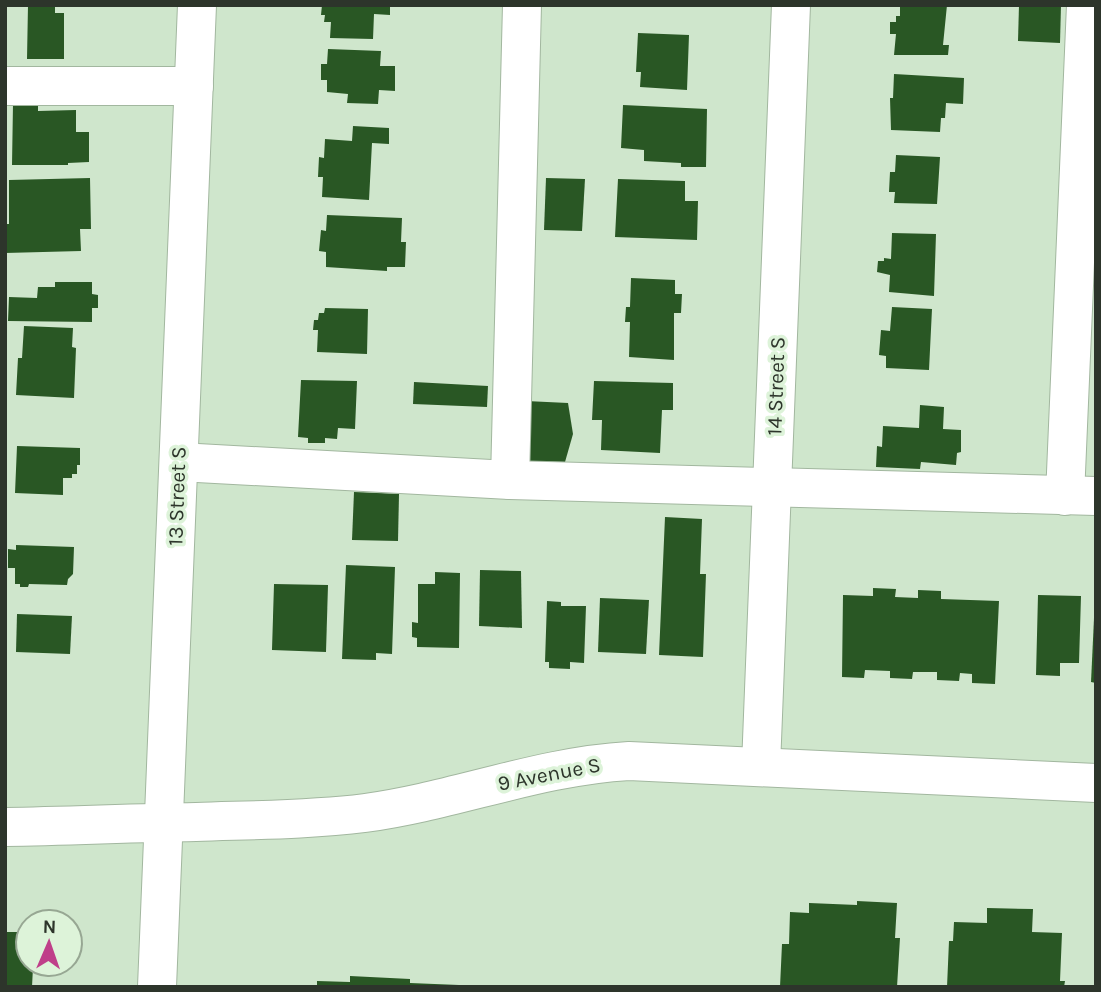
<svg xmlns="http://www.w3.org/2000/svg" width="1101" height="992" font-family="Karla,sans-serif">
<style>
.building{fill:#295724}
.lines{fill:none;stroke-linecap:round;stroke-linejoin:round}
.minor-casing{stroke:#a2b79f;stroke-width:40}
.minor{stroke:#fff;stroke-width:38}
.labels{text-anchor:middle;dominant-baseline:central;stroke-width:7;stroke-linejoin:round;paint-order:stroke}
.street-label{font-size:21px;fill:#2d352b;stroke:#ddf3d9}
</style>
<rect width="100%" height="100%" fill="#cfe6cc"/>
<g class="building">
<path d="M28 5H55V13H64V59H27Z"/>
<path d="M322 5H390V15L374 14 373 39 330 38 331 22H324L325 15H321Z"/>
<path d="M900 5H947L943 45H949L948 55H894L896 34H890V22H896V16H900Z"/>
<path d="M1019 5H1061L1060 43 1018 41Z"/>
<path d="M638 33 689 35 687 90 640 87 641 72H636Z"/>
<path d="M328 49 381 51 380 66H395V91L379 90 378 104 347 103 348 94 327 92V80H321V64H327Z"/>
<path d="M894 74 964 78 963 104 946 103 945 118H941L940 132 891 130 890 98H893Z"/>
<path d="M38 103V111L76 110V132H89V162L68 163V165H12L13 104Z"/>
<path d="M623 105 707 109 706 167H681V163L644 161V150L621 148Z"/>
<path d="M353 126 389 128V144L372 143 369 200 322 197 323 177H318L319 157 324 158 325 139 352 141Z"/>
<path d="M896 155 940 157 937 204 894 203 895 192H889L890 172H895Z"/>
<path d="M90 178 91 229H80L81 251 5 253V224H9V180Z"/>
<path d="M546 178 585 179 582 231 544 230Z"/>
<path d="M618 179 685 181V201H698L697 240 615 237Z"/>
<path d="M327 215 402 218 401 242H406L405 267H387V271L326 267V252L319 251 321 230 326 231Z"/>
<path d="M892 233 936 234 934 296 889 292 890 275 877 272 878 261H884V258L891 259Z"/>
<path d="M631 278 675 280V294H682L681 313H674V360L629 357 630 322H625L626 307H630Z"/>
<path d="M55 282H92V294L98 295V308H92V322L8 321 9 297 37 298 38 287H55Z"/>
<path d="M892 307 932 309 929 370 886 368V356L879 355 881 330 890 331Z"/>
<path d="M325 308 368 309 367 354 317 352 318 330H313L314 320H318L319 313H324Z"/>
<path d="M24 326 73 328 72 347 76 348 74 398 16 395 18 358H22Z"/>
<path d="M301 380 357 381 355 429 338 428 337 439 325 438V443H308V438L298 437Z"/>
<path d="M594 381 673 383V410H662L660 453 601 450 602 420H592Z"/>
<path d="M414 382 488 386 487 407 413 404Z"/>
<path d="M526 401 568 403 573 434 565 462 530 461 524 453Z"/>
<path d="M920 405 944 407 943 429 961 430V452L957 453 956 465 921 462 920 469 876 467 877 446 882 447 883 426 919 428Z"/>
<path d="M17 446 80 448V465H77V474H72V478H63V495L15 493Z"/>
<path d="M354 492 399 494 398 541 352 540Z"/>
<path d="M665 517 702 519 700 574H706L703 657 659 655Z"/>
<path d="M16 545 74 547 73 574 68 579 67 585 29 584 28 587H20V584H15V568H8V549L16 550Z"/>
<path d="M346 565 395 567 392 654 376 653V660L342 659Z"/>
<path d="M480 570 521 571 522 628 479 626Z"/>
<path d="M435 572 460 573 459 648 417 647V638L412 637V622L418 623V584H435Z"/>
<path d="M274 584 328 585 326 652 272 650Z"/>
<path d="M873 588 896 589 895 597 918 598V590L941 591V599L999 601 995 684 972 683V674L960 673 959 681 937 680V672H913L912 679 890 678V671L865 670 864 678 842 677 843 595 873 596Z"/>
<path d="M1038 595 1081 596 1079 663H1060V676L1036 675Z"/>
<path d="M600 598 649 600 646 654 598 652Z"/>
<path d="M547 601 561 602V606H586L584 663 570 662V669L549 668V662H545Z"/>
<path d="M17 614 72 616 70 654 16 652Z"/>
<path d="M1094 618H1096V683L1091 682Z"/>
<path d="M857 901 897 903 895 938H900L897 987H780L782 944H789L790 912 809 913V903L857 905Z"/>
<path d="M987 908 1033 909 1032 932 1062 933 1060 981H1065L1064 987H947L949 941H953L954 922 987 923Z"/>
<path d="M5 932H28V964H36V967H33L32 987H5Z"/>
<path d="M350 976 410 979V983L459 985V987H317V981L350 982Z"/>
</g>
<g class="lines">
<g class="minor-casing">
<g id="minor">
<path d="M5 86H194"/>
<path d="M179 462 510 480 1096 496"/>
<path d="M510 480 522 5"/>
<path d="M1065 496 1086 5"/>
<path d="M761 766 791 5"/>
<path d="M5 827C69 826 132 823 196 822 252 820 309 820 365 813 454 801 539 766 629 761L1096 783"/>
<path d="M157 987 197 5"/>
</g>
</g>
<use href="#minor" class="minor"/>
</g>
<g class="labels">
<g class="street-label">
<text transform="translate(776 386) rotate(-88)">14 Street S</text>
<text transform="translate(177 496) rotate(-88)">13 Street S</text>
<text transform="translate(549 774) rotate(-11)">9 Avenue S</text>
</g>
</g>
<rect width="1101" height="992" fill="none" stroke="#2d352b" stroke-width="14"/>
<g transform="translate(49 943) rotate(2)"><circle r="33" fill="#ddf3d9" stroke="#97a793" stroke-width="2"/>
<path d="M0-5L12 26L0 18L-12 26Z" fill="#bf3f89"/>
<text y="-10" font-size="19" font-weight="bold" text-anchor="middle" fill="#2d352b">N</text>
</g>
</svg>
